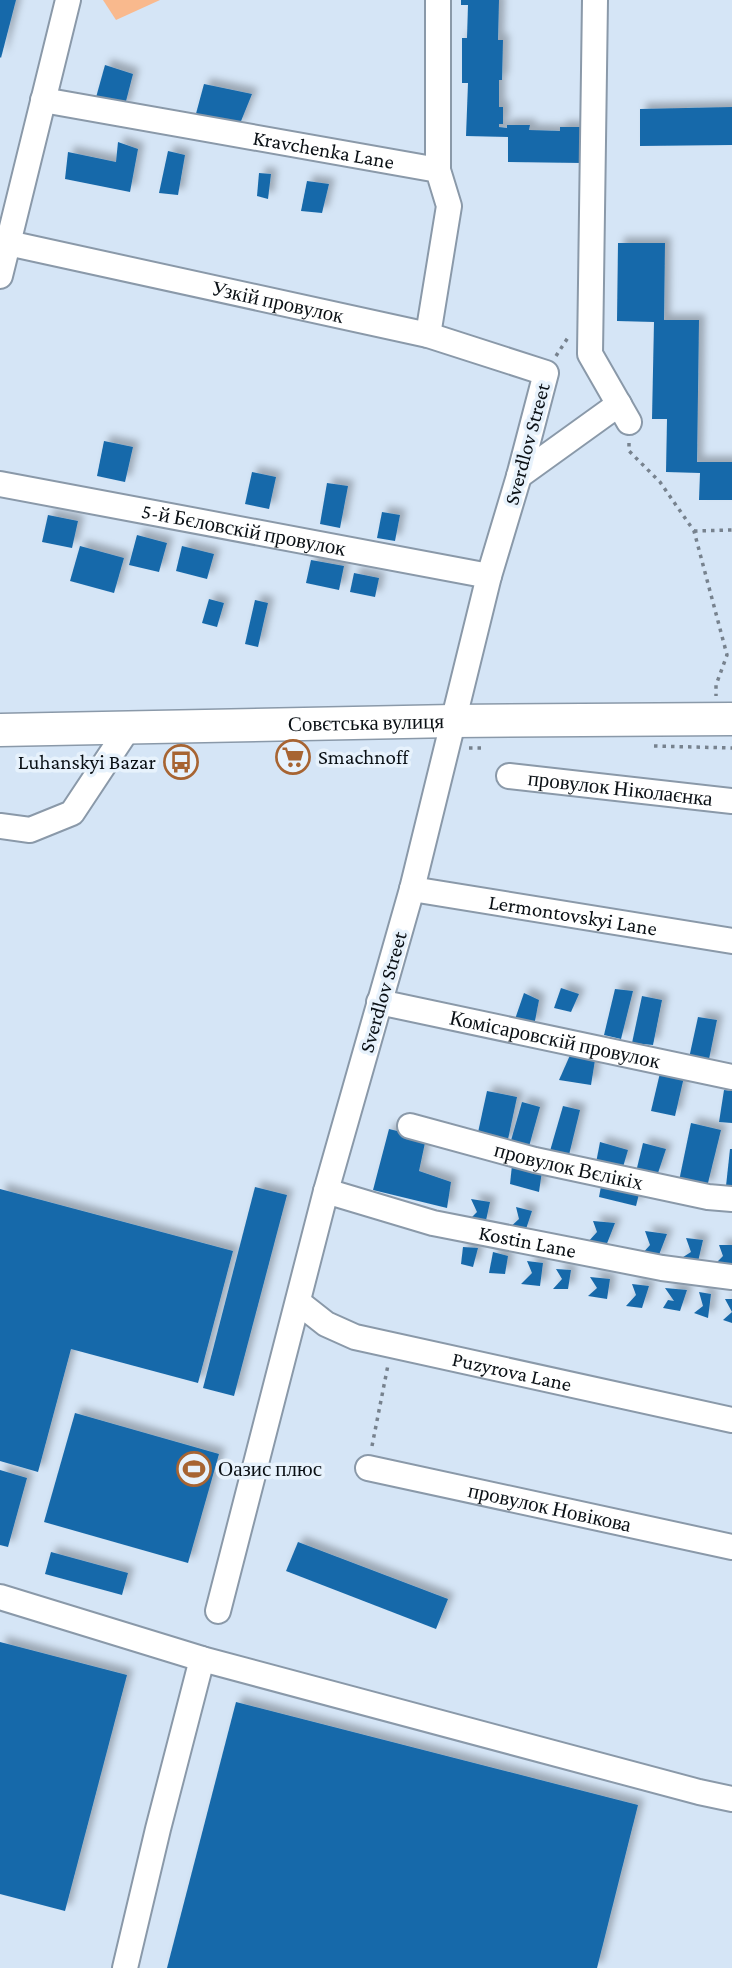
<svg xmlns="http://www.w3.org/2000/svg" width="732" height="1968" font-family="'Crimson Pro',serif">
<style>
.green{fill:#f9b98d}
.building{fill:#1769aa;filter:url(#shadow)}
.lines{fill:none;stroke-linecap:round;stroke-linejoin:round}
.minor-casing{stroke:#8a99a9;stroke-width:28}
.major-casing{stroke:#8a99a9;stroke-width:35}
.path{stroke:#77828e;stroke-width:3.5;stroke-dasharray:3.5 5;stroke-linecap:butt}
.minor{stroke:#fff;stroke-width:24}
.major{stroke:#fff;stroke-width:32}
.labels{text-anchor:middle;dominant-baseline:central;stroke-width:7;stroke-linejoin:round;paint-order:stroke}
.street-label{font-size:21px;fill:#0a1015;stroke:#e7f2fc}
.poi-label{font-size:21px;fill:#0a1015;stroke:#e7f2fc;text-anchor:start}
</style>
<defs>
<filter id="shadow"><feDropShadow dx="6" dy="-6" stdDeviation="3.5" flood-color="#0004"/></filter>
</defs>
<rect width="100%" height="100%" fill="#d5e5f6"/>
<path class="green" d="M103 0H160L116 20Z"/>
<g class="building">
<path d="M0 0H16L1 58 0 57Z"/>
<path d="M461 0H499L498 40H503L502 80H499V107H503V124H499V127L507 128V125H530L529 130 560 131V127H583L582 163 508 162V137L466 136 468 83H462V38H467L468 5H461Z"/>
<path d="M105 65 133 74 124 109 95 101Z"/>
<path d="M204 84 252 94 239 126 194 121Z"/>
<path d="M732 107V145L640 146V109Z"/>
<path d="M118 142 138 149 130 192 65 179 68 152 116 162Z"/>
<path d="M168 151 185 155 178 195 159 193Z"/>
<path d="M259 173 271 174 268 199 257 196Z"/>
<path d="M307 181 329 184 322 213 301 211Z"/>
<path d="M618 243H665L664 320H699L697 462H732V500H699L700 473 666 472 667 419H652L654 322 617 321Z"/>
<path d="M104 441 133 447 125 482 97 476Z"/>
<path d="M252 472 276 477 269 509 245 504Z"/>
<path d="M327 483 348 486 340 528 320 524Z"/>
<path d="M382 512 400 515 395 541 377 538Z"/>
<path d="M48 515 78 521 72 548 42 542Z"/>
<path d="M137 535 167 543 159 572 129 565Z"/>
<path d="M80 546 124 558 114 593 70 581Z"/>
<path d="M182 546 214 554 207 579 176 571Z"/>
<path d="M311 560 344 566 339 590 306 583Z"/>
<path d="M354 573 379 578 375 597 350 592Z"/>
<path d="M209 599 224 603 217 627 202 623Z"/>
<path d="M255 600 268 603 258 647 245 644Z"/>
<path d="M561 988 579 994 571 1012 554 1008Z"/>
<path d="M615 989 633 991 621 1039 604 1035Z"/>
<path d="M524 993 539 1000 534 1026 514 1022Z"/>
<path d="M642 996 662 1000 653 1045 632 1043Z"/>
<path d="M698 1017 717 1020 708 1064 689 1058Z"/>
<path d="M571 1053 595 1060 591 1085 559 1080Z"/>
<path d="M660 1073 684 1077 675 1116 651 1111Z"/>
<path d="M724 1090 732 1091V1123L719 1122Z"/>
<path d="M487 1091 517 1097 507 1144 477 1137Z"/>
<path d="M522 1102 540 1107 528 1150 510 1144Z"/>
<path d="M563 1106 580 1110 568 1159 550 1151Z"/>
<path d="M691 1123 721 1130 707 1187 679 1181Z"/>
<path d="M389 1129 426 1138 419 1171 451 1182 447 1208 373 1190Z"/>
<path d="M600 1142 628 1150 623 1167 596 1163Z"/>
<path d="M643 1143 666 1149 657 1176 636 1172Z"/>
<path d="M730 1149H732V1187L726 1186Z"/>
<path d="M512 1165 542 1171 539 1192 510 1184Z"/>
<path d="M602 1181 640 1190 636 1206 599 1197Z"/>
<path d="M255 1187 287 1195 234 1396 203 1388Z"/>
<path d="M0 1189 233 1251 198 1383 71 1349 38 1472 0 1461Z"/>
<path d="M471 1199 490 1202 485 1225 469 1220 477 1212Z"/>
<path d="M516 1207 532 1211 525 1232 508 1229 519 1219Z"/>
<path d="M593 1221 615 1223 606 1246 587 1243 597 1232Z"/>
<path d="M645 1231 667 1234 657 1260 641 1255 650 1245Z"/>
<path d="M686 1238 703 1240 697 1266 680 1259 691 1252Z"/>
<path d="M719 1245H732V1267L713 1266 723 1256Z"/>
<path d="M463 1247 478 1248 473 1267 461 1264Z"/>
<path d="M493 1252 508 1256 505 1274 489 1273Z"/>
<path d="M527 1261 543 1263 540 1286 521 1284 532 1273Z"/>
<path d="M556 1269 571 1270 568 1289H553L562 1279Z"/>
<path d="M590 1277 610 1279 607 1299 588 1296 597 1288Z"/>
<path d="M632 1284 649 1286 642 1308 626 1306 636 1295Z"/>
<path d="M665 1288 687 1290 680 1311 663 1308 668 1300 674 1301Z"/>
<path d="M699 1292 711 1294 708 1318 694 1313 703 1306Z"/>
<path d="M725 1299H732V1323L723 1320 732 1312Z"/>
<path d="M75 1413 219 1454 188 1563 44 1522Z"/>
<path d="M0 1470 27 1478 8 1547 0 1545Z"/>
<path d="M298 1542 448 1599 436 1629 286 1571Z"/>
<path d="M51 1552 128 1573 122 1595 45 1574Z"/>
<path d="M0 1642 127 1675 65 1911 0 1894Z"/>
<path d="M236 1702 638 1805 597 1968H167Z"/>
</g>
<g class="lines">
<g class="minor-casing">
<g id="minor">
<path d="M438 0V170"/>
<path d="M595 0 590 354 629 422"/>
<path id="s1" d="M43 100 438 170 449 206 428 335"/>
<path id="s2" d="M8 243 428 335 546 373 519 476 489 576 412 889 326 1191 218 1611"/>
<path d="M0 276 68 0"/>
<path d="M519 476 619 404"/>
<path id="s3" d="M0 484 489 576"/>
<path id="s4" d="M509 776 732 801"/>
<path d="M0 826 30 830 72 813 129 727"/>
<path id="s5" d="M412 889 732 941"/>
<path id="s6" d="M379 1002 732 1077"/>
<path id="s7" d="M410 1126 535 1160 708 1197 732 1199"/>
<path id="s8" d="M326 1191 433 1223 662 1268 732 1277"/>
<path id="s9" d="M298 1302 326 1324 355 1337 732 1420"/>
<path id="s10" d="M368 1468 732 1547"/>
<path d="M0 1597 202 1659 699 1792 732 1799"/>
<path d="M125 1968 158 1829 202 1659"/>
</g>
</g>
<g class="major-casing">
<g id="major">
<path id="s11" d="M0 730 453 721 732 719"/>
</g>
</g>
<g class="path">
<path d="M556 356 569 336"/>
<path d="M629 443V451L660 482 694 531 727 655 716 685V696"/>
<path d="M694 531 732 530"/>
<path d="M654 746 732 748"/>
<path d="M469 748H486"/>
<path d="M372 1446 388 1365"/>
</g>
<use href="#minor" class="minor"/>
<use href="#major" class="major"/>
</g>
<defs>
<g id="supermarket-ring" transform="scale(1.75)"><circle r="9.5" fill="#e7f2fc" stroke="#a76432" stroke-width="1.5"/><path d="M-6-5.5h2.5l.6 2H6L4.5 2H-2.5L-4.4-4H-6ZM-1.5 3.2a1.3 1.3 0 1 0 .1 0ZM3 3.2a1.3 1.3 0 1 0 .1 0Z" fill="#a76432"/></g>
<g id="bus-ring" transform="scale(1.75)"><circle r="9.5" fill="#e7f2fc" stroke="#a76432" stroke-width="1.5"/><path d="M-5-6H5V4H4V6H2V4H-2V6H-4V4H-5ZM-3.5-4V0h7V-4ZM-3.5 1.2v1.5H-2V1.2ZM2 1.2v1.5H3.5V1.2Z" fill="#a76432"/></g>
<g id="stadium-ring" transform="scale(1.75)"><circle r="9.5" fill="#e7f2fc" stroke="#a76432" stroke-width="1.5"/><path d="M0-5a6.5 5 0 1 0 0 10a6.5 5 0 1 0 0-10ZM-3.5-1.8h7v3.6h-7Z" fill="#a76432"/></g>
</defs>
<g fill-rule="evenodd">
<use href="#supermarket-ring" x="293" y="757"/>
<use href="#bus-ring" x="181" y="762"/>
<use href="#stadium-ring" x="194" y="1469"/>
</g>
<g class="labels">
<g class="street-label">
<text stroke="none"><textPath href="#s1" startOffset="285">Kravchenka Lane</textPath></text>
<text stroke="none"><textPath href="#s2" startOffset="276">Узкій провулок</textPath></text>
<text transform="translate(527 444) rotate(-75)">Sverdlov Street</text>
<text stroke="none"><textPath href="#s3" startOffset="248">5-й Бєловскій провулок</textPath></text>
<text stroke="none"><textPath href="#s11" startOffset="366">Совєтська вулиця</textPath></text>
<text stroke="none"><textPath href="#s4" startOffset="112">провулок Ніколаєнка</textPath></text>
<text stroke="none"><textPath href="#s5" startOffset="163">Lermontovskyi Lane</textPath></text>
<text transform="translate(383 992) rotate(-74)">Sverdlov Street</text>
<text stroke="none"><textPath href="#s6" startOffset="180">Комісаровскій провулок</textPath></text>
<text stroke="none"><textPath href="#s7" startOffset="164">провулок Вєлікіх</textPath></text>
<text stroke="none"><textPath href="#s8" startOffset="208">Kostin Lane</textPath></text>
<text stroke="none"><textPath href="#s9" startOffset="228">Puzyrova Lane</textPath></text>
<text stroke="none"><textPath href="#s10" startOffset="186">провулок Новікова</textPath></text>
</g>
<g class="poi-label">
<text x="318" y="757">Smachnoff</text>
<text x="156" y="762" text-anchor="end">Luhanskyi Bazar</text>
<text x="218" y="1469">Оазис плюс</text>
</g>
</g>
</svg>
